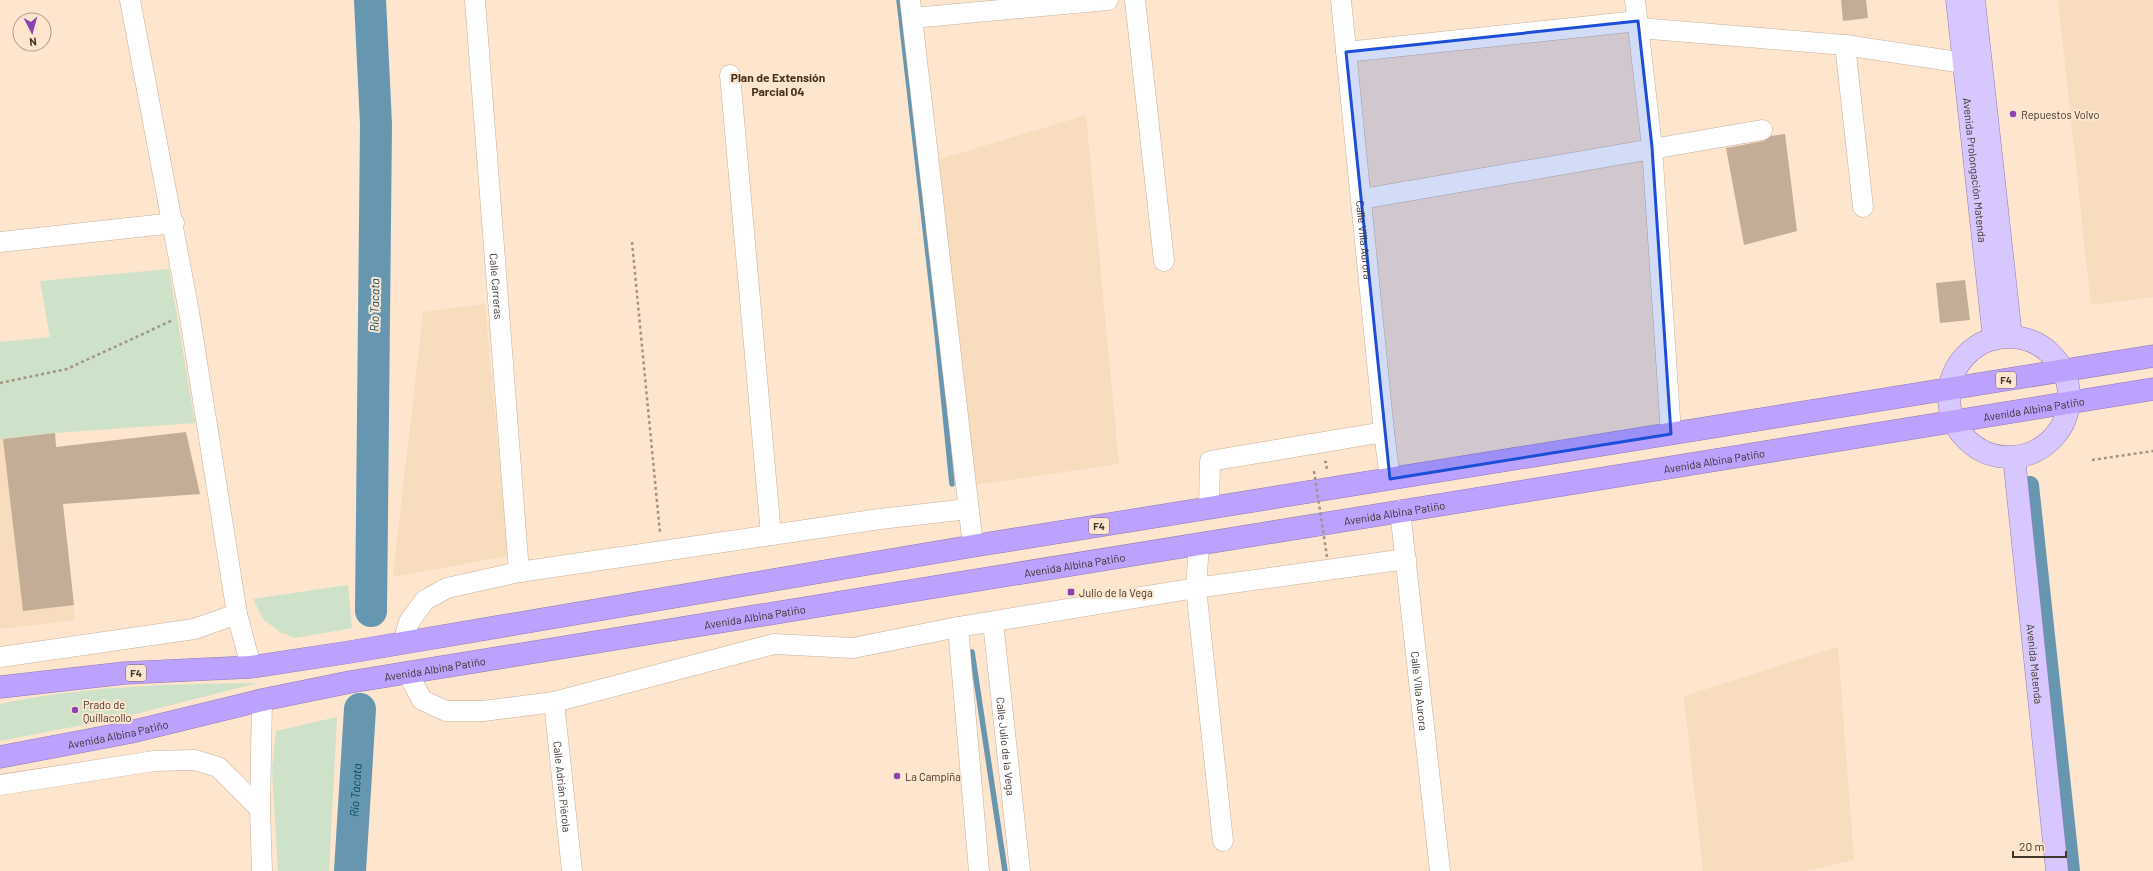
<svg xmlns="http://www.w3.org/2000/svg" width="2153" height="871" font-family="Barlow,sans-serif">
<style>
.built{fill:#f8dcbe}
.green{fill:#cde2c8}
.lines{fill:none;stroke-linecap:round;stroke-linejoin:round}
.stream{stroke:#6797b0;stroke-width:5.5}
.canal{stroke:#6797b0;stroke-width:18}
.river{stroke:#6797b0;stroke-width:32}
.building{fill:#c3ad96}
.minor-casing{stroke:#c6b099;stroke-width:21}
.major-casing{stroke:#907cb4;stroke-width:23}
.highway-casing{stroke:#907cb4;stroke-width:23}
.path{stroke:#a69483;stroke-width:2.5;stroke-dasharray:3 3;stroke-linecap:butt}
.minor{stroke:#fff;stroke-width:20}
.major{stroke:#d7c7fe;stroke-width:22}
.highway{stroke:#bca1fe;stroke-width:22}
.path-bridge{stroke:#a69483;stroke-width:2.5;stroke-dasharray:3 3;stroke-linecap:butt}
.marked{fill:#1d4ed8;fill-opacity:0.2;stroke:#1d4ed8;stroke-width:3;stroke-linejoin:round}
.poi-dot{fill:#8d42b3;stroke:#fde5ce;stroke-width:1.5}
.labels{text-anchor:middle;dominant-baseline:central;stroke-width:4;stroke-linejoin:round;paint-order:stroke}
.shield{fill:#fde5ce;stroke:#786a5d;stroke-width:1}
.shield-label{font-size:10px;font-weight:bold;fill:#3f362c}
.poi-label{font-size:11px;fill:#3f362c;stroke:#fde5ce;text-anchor:start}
.street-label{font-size:11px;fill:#3f362c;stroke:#fde5ce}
.neighbourhood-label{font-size:12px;font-weight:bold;fill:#45331f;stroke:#fde5ce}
.water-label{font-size:12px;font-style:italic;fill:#044963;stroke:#fde5ce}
</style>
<rect width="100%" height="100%" fill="#fde5ce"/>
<g class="built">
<path d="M2058 0H2153V297L2091 305Z"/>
<path d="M1086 115 1119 464 975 485 937 160Z"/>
<path d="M485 304 508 556 393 577 423 312Z"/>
<path d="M55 433 75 620 0 629V439Z"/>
<path d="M1838 647 1854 860 1805 871H1703L1684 696Z"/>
</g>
<g class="green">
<path d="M169 269 195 423 55 433 0 439V342L50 337 40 281Z"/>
<path d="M348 585 352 628 295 638 280 632 263 619 253 599Z"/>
<path d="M258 683 124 717 0 741V704C84 686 172 684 258 683Z"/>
<path d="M337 717 329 871H278L272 768 276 731Z"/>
</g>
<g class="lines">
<g class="stream">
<path d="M899 0 937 333 952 484"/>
<path d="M972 652 1005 871"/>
</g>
<path class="canal" d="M2030 485 2071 871"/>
<g class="river">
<path d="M370 0 376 124 371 611"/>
<path id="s1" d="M350 871 360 709"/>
</g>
</g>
<g class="building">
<path d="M1841 0H1866L1868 18 1843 21Z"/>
<path d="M1785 134 1797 231 1744 245 1726 148 1764 141 1771 136Z"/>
<path d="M1965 280 1970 320 1940 323 1936 283Z"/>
<path d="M186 432 200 494 63 504 74 605 23 611 3 439 55 433 56 447Z"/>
</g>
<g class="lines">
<g class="minor-casing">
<g id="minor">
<path d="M130 0 189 312 237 614 251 667"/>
<path id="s2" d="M475 0 519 572"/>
<path d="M910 0 973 546"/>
<path d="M1135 0 1164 261"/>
<path id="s3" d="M1341 0 1384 432 1390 479"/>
<path d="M1635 0 1652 147 1671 434"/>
<path d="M913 18 1108 0"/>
<path d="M1639 28 1845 45 1964 63"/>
<path d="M1845 45 1863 207"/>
<path d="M1346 52 1638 21"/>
<path d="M730 75 771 535"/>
<path d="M1362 199 1762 130"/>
<path d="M0 242 174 223"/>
<path d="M1209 508 1210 461 1384 432"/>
<path id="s4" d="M1400 510 1440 871"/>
<path d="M1199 544 1196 588 1223 841"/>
<path id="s5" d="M993 622 1020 871"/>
<path d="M958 627 979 871"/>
<path d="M403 642 409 622 425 600 447 588 519 572 880 519 968 509"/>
<path d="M0 657 194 629 237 614"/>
<path d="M407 672 422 700 446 711H483L554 702 774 644 853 648 958 627 1196 588 1406 559"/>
<path d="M262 700 260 809 262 871"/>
<path id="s6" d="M554 702 572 871"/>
<path d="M0 785 154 761 195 760 218 767 260 809"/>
</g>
</g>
<g class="major-casing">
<g id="major">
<path id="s7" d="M1957 0 1994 339"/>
<path d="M1974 0 2011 336"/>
<circle cx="2009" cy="397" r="60"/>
<path id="s8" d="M2014 457 2057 871"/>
</g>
</g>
<g class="highway-casing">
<g id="highway">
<path d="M0 687 125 673 251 667 350 652 973 546 2153 356"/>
<path id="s9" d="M0 757 131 732 262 700 350 682 2153 389"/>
</g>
</g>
<g class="path">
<path d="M632 242 660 533"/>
<path d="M0 383 67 369 173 320"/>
<path d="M2092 460 2153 451"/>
<path d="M1324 462H1326L1327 471"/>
</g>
<use href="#minor" class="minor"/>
<use href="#major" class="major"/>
<use href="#highway" class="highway"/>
<path class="path-bridge" d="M1314 471 1327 557"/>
</g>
<path class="marked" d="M1638 21 1652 147 1671 434 1390 479 1346 52Z"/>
<g class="poi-dot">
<circle cx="2013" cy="114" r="4"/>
<rect x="1067" y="588" width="8" height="8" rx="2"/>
<circle cx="75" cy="710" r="4"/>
<circle cx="897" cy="776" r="4"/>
</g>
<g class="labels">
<g class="shield">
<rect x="1996" y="372" width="20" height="16" rx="3"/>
<rect x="1089" y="518" width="20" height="16" rx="3"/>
<rect x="126" y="665" width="20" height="16" rx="3"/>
</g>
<g class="shield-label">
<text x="2006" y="380">F4</text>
<text x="1099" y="526">F4</text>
<text x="136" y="673">F4</text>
</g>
<g class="poi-label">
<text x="2021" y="114">Repuestos Volvo</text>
<text x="1079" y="592">Julio de la Vega</text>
<text x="83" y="704">Prado de<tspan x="83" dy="13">Quillacollo</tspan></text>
<text x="905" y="776">La Campiña</text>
</g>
<g class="street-label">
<text stroke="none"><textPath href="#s7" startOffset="171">Avenida Prolongación Matenda</textPath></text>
<text stroke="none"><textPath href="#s3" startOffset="241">Calle Villa Aurora</textPath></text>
<text stroke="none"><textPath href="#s2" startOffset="287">Calle Carreras</textPath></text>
<text stroke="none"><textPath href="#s9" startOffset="2064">Avenida Albina Patiño</textPath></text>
<text stroke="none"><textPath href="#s9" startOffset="1740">Avenida Albina Patiño</textPath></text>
<text stroke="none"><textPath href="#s9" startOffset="1416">Avenida Albina Patiño</textPath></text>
<text stroke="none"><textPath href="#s9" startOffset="1092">Avenida Albina Patiño</textPath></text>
<text stroke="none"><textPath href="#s9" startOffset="768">Avenida Albina Patiño</textPath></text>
<text stroke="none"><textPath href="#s8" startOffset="208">Avenida Matenda</textPath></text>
<text stroke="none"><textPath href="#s9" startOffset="444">Avenida Albina Patiño</textPath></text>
<text stroke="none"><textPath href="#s4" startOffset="182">Calle Villa Aurora</textPath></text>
<text stroke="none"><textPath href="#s9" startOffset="120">Avenida Albina Patiño</textPath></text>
<text stroke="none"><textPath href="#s5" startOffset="125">Calle Julio de la Vega</textPath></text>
<text stroke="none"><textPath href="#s6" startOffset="85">Calle Adrián Piérola</textPath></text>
</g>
<g class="neighbourhood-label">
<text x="778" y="77">Plan de Extensión<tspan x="778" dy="14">Parcial 04</tspan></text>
</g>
<g class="water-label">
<text transform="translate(374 305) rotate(-89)">Río Tacata</text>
<text stroke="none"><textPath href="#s1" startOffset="81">Río Tacata</textPath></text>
</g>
</g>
<g transform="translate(32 32) rotate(174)"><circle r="19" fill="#fde5ce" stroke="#b19f8d"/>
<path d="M0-3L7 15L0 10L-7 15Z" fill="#8d42b3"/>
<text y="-6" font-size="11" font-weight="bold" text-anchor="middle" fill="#3f362c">N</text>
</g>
<path d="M2013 851v6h53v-6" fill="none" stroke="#3f362c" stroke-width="2"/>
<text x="2019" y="851" font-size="12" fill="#3f362c" stroke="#fde5ce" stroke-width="3" paint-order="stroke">20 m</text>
</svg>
